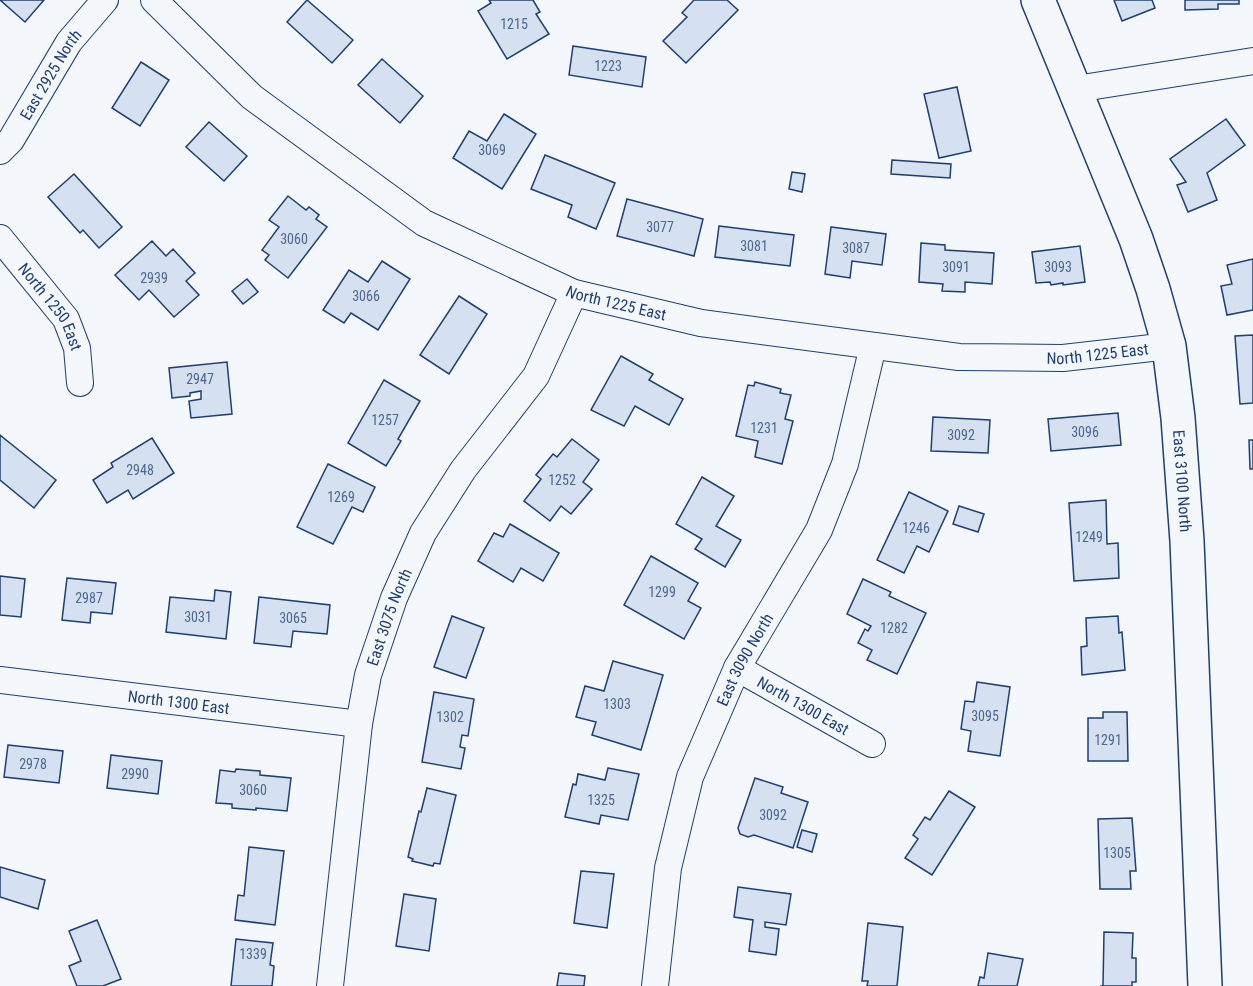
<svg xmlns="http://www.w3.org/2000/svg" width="1253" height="986" font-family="'Roboto Condensed',sans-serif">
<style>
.building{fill:#d5e0f0;stroke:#1d3f73;stroke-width:1.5}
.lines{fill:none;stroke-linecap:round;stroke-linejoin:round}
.minor-casing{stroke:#1d3f73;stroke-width:28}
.major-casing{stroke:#1d3f73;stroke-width:36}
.minor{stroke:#f4f7fb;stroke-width:26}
.major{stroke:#f4f7fb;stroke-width:33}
.labels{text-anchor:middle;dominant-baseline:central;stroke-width:4.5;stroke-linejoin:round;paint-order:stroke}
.number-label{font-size:14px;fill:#4b6792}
.street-label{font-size:16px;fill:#1d3f73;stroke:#f4f7fb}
</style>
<rect width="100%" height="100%" fill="#f4f7fb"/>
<g class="building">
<path d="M0 0H44L25 22Z"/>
<path d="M307 0 353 40 332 63 287 22Z"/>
<path d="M489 0H533L540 12 536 14 549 34 507 59 478 11 491 3Z"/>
<path d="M694 0H727L738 10 686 63 663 41 687 17 682 13Z"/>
<path d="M1114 0H1152L1155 8 1122 21Z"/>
<path d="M1185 0H1239V4H1218V9L1185 10Z"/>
<path d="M573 46 646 57 642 87 569 75Z"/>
<path d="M382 59 423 96 400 123 358 85Z"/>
<path d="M141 62 169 80 140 126 112 108Z"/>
<path d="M957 87 971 151 939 158 924 94Z"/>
<path d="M504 114 536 134 502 189 453 158 469 131 487 141Z"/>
<path d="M1226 119 1245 145 1207 173 1217 200 1188 212 1177 185 1186 182 1170 159Z"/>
<path d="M209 122 247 156 224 181 186 147Z"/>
<path d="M545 155 615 183 596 229 568 217 572 205 531 189Z"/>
<path d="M892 160 951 164 950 178 891 174Z"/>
<path d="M792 172 805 174 802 192 789 189Z"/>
<path d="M74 174 122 227 99 248 83 230 80 233 48 197Z"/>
<path d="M288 196 306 210 309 207 319 215 316 219 327 227 288 278 265 260 269 255 262 250 279 227 269 220Z"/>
<path d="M627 199 703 219 694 256 617 236Z"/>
<path d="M719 226 794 235 790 266 715 257Z"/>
<path d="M831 227 886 234 882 265 852 261 850 278 825 274Z"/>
<path d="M152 241 166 256 173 249 195 273 186 281 199 295 174 317 149 290 139 300 115 275Z"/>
<path d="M921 243 945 245V250L994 253 992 284 965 282V292L942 291 943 284 919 282Z"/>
<path d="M1080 246 1085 282 1063 285V283L1051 285 1050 282 1036 283 1032 252Z"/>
<path d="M1253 259V310L1227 315 1221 286 1232 284 1227 265Z"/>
<path d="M382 261 410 279 378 330 351 313 344 323 323 310 349 270 368 282Z"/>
<path d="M247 279 258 292 243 304 232 291Z"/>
<path d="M459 296 487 314 449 374 420 355Z"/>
<path d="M1253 335V403L1240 404 1235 336Z"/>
<path d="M621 356 653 374 649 380 683 399 669 425 635 406 624 426 591 410Z"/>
<path d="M227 362 232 414 191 418 189 401 201 399V391L190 393V396L172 398 169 368Z"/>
<path d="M384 380 420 401 398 439 401 441 386 466 348 443Z"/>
<path d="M755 382 781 389 780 393 791 395 785 419 793 421 782 464 755 457 758 441 736 436 748 385 754 386Z"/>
<path d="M1118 413 1121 445 1051 451 1048 419Z"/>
<path d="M933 417 990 420 988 453 931 451Z"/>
<path d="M0 435 56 480 34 508 0 480Z"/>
<path d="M152 438 174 473 133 499 128 490 107 503 93 480 113 467 111 463Z"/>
<path d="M572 439 599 460 583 482 592 489 571 514 561 506 550 521 524 501 541 479 536 475 553 454 557 457Z"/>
<path d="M1249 440H1253V469H1250Z"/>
<path d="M328 464 375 487 363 512 352 507 333 544 297 527Z"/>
<path d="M702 477 734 496 716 526 741 540 725 567 695 549 702 539 676 524Z"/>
<path d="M909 492 948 511 929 552 917 546 904 573 877 560Z"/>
<path d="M1106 500 1107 544 1118 543 1119 578 1074 581 1069 503Z"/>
<path d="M959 506 984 514 978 532 953 524Z"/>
<path d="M510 524 559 553 543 581 521 568 513 582 478 561 494 533 503 537Z"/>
<path d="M651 556 698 583 688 601 701 608 684 639 624 605Z"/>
<path d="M0 576 25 579 21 617 0 615Z"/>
<path d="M67 578 116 583 112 614 91 612 90 623 62 620Z"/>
<path d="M863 579 891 592 889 596 926 613 897 674 867 660 872 650 858 643 865 629 868 631 871 626 847 614Z"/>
<path d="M215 590 231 592 226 639 166 632 170 597 214 601Z"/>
<path d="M259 597 330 605 327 634 293 631 291 647 254 643Z"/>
<path d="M452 616 484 628 466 678 434 667Z"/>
<path d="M1118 616 1119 633 1122 632 1125 670 1082 675 1081 647 1087 646 1086 618Z"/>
<path d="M613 661 663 675 641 750 592 735 596 722 576 717 585 686 604 691Z"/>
<path d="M977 682 1010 687 1000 756 968 751 971 731 961 729 965 701 974 702Z"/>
<path d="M434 692 474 699 468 736 462 735 460 747 465 748 461 769 422 762Z"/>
<path d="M1103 712H1127L1128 761H1088V718H1103Z"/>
<path d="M8 745 63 751 59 783 4 777Z"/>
<path d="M111 755 162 761 158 794 107 788Z"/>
<path d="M608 768 639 774 628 820 601 815 599 824 565 817 573 784 576 785 578 774 605 780Z"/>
<path d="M236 769 260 771V775L291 778 287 811 256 808V810L232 808V804L216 803 220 770 235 772Z"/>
<path d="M755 778 783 787 781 793 808 802 793 848 754 835 748 837 740 834 738 828Z"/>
<path d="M427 788 456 795 440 864 434 863 433 866 412 861 413 859 408 857 419 811 421 812Z"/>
<path d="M949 791 975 807 932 875 905 858 918 839 913 835 925 817 930 820Z"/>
<path d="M1132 818 1136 871H1130L1131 889H1100L1098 819Z"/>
<path d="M802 830 817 834 812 852 797 847Z"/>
<path d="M249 847 284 851 275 925 235 920 238 895 244 896Z"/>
<path d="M0 867 45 880 38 909 0 897Z"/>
<path d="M581 871 614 874 607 928 574 923Z"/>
<path d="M738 887 791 894 786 925 765 922V927L779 929 776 955 749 951 753 920 734 917Z"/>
<path d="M404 894 436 899 429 951 396 946Z"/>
<path d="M97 920 121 979 103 986H77L69 966 81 961 69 931Z"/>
<path d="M868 923 903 927 897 986H867L868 981H862Z"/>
<path d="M1104 932 1133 933 1132 958H1136V982H1132V986H1100H1103Z"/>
<path d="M236 939 273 943 270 965 274 966 272 986H231Z"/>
<path d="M988 953 1023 959 1017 986H978L980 977 984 978Z"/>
<path d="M559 973 585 976 584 986H557Z"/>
</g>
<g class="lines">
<g class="minor-casing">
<g id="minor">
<path id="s1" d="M154 0 252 97 424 223 574 293 701 323 959 357 1063 358 1169 346"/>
<path d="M1076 89 1253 61"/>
<path id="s2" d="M0 151 11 140 69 42 105 0"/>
<path id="s3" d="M0 238 66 319 77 348 80 383"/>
<path id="s4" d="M737 668 872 744"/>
<path id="s5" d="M0 680 359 724"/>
<path id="s6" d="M330 986 359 724 368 675 394 598 423 533 463 470 536 376 574 293"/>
<path id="s7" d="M655 986 668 868 690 777 737 668 819 530 845 464 873 346"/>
</g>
</g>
<g class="major-casing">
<g id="major">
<path id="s8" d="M1038 0 1136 239 1153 289 1169 346 1178 418 1187 541 1205 986"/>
</g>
</g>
<use href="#minor" class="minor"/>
<use href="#major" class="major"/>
</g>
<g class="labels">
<g class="number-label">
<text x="514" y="24">1215</text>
<text x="608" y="66">1223</text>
<text x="492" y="150">3069</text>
<text x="660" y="227">3077</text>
<text x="294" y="239">3060</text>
<text x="754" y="246">3081</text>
<text x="856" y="248">3087</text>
<text x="956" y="267">3091</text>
<text x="1058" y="267">3093</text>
<text x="154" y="278">2939</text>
<text x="366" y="296">3066</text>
<text x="200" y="379">2947</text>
<text x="385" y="420">1257</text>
<text x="764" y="428">1231</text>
<text x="1085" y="432">3096</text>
<text x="961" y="435">3092</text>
<text x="140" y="470">2948</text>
<text x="562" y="480">1252</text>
<text x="341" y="497">1269</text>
<text x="916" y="528">1246</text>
<text x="1089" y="537">1249</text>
<text x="662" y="592">1299</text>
<text x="89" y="598">2987</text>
<text x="198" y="617">3031</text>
<text x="293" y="618">3065</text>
<text x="894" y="628">1282</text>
<text x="617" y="704">1303</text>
<text x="985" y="716">3095</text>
<text x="450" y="717">1302</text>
<text x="1108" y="740">1291</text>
<text x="33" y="764">2978</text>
<text x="135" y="774">2990</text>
<text x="253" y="790">3060</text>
<text x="601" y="800">1325</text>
<text x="773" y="815">3092</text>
<text x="1117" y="853">1305</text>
<text x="253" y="954">1339</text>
</g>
<g class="street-label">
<text stroke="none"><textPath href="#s2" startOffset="92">East 2925 North</textPath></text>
<text stroke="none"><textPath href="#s1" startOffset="560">North 1225 East</textPath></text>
<text stroke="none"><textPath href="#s3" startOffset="86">North 1250 East</textPath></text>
<text stroke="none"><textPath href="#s1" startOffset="1046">North 1225 East</textPath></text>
<text stroke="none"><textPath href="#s8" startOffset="506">East 3100 North</textPath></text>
<text stroke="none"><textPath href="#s6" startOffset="375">East 3075 North</textPath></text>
<text stroke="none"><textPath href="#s7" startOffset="342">East 3090 North</textPath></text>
<text stroke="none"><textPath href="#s5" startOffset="180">North 1300 East</textPath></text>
<text stroke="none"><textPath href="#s4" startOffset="76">North 1300 East</textPath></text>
</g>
</g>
</svg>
